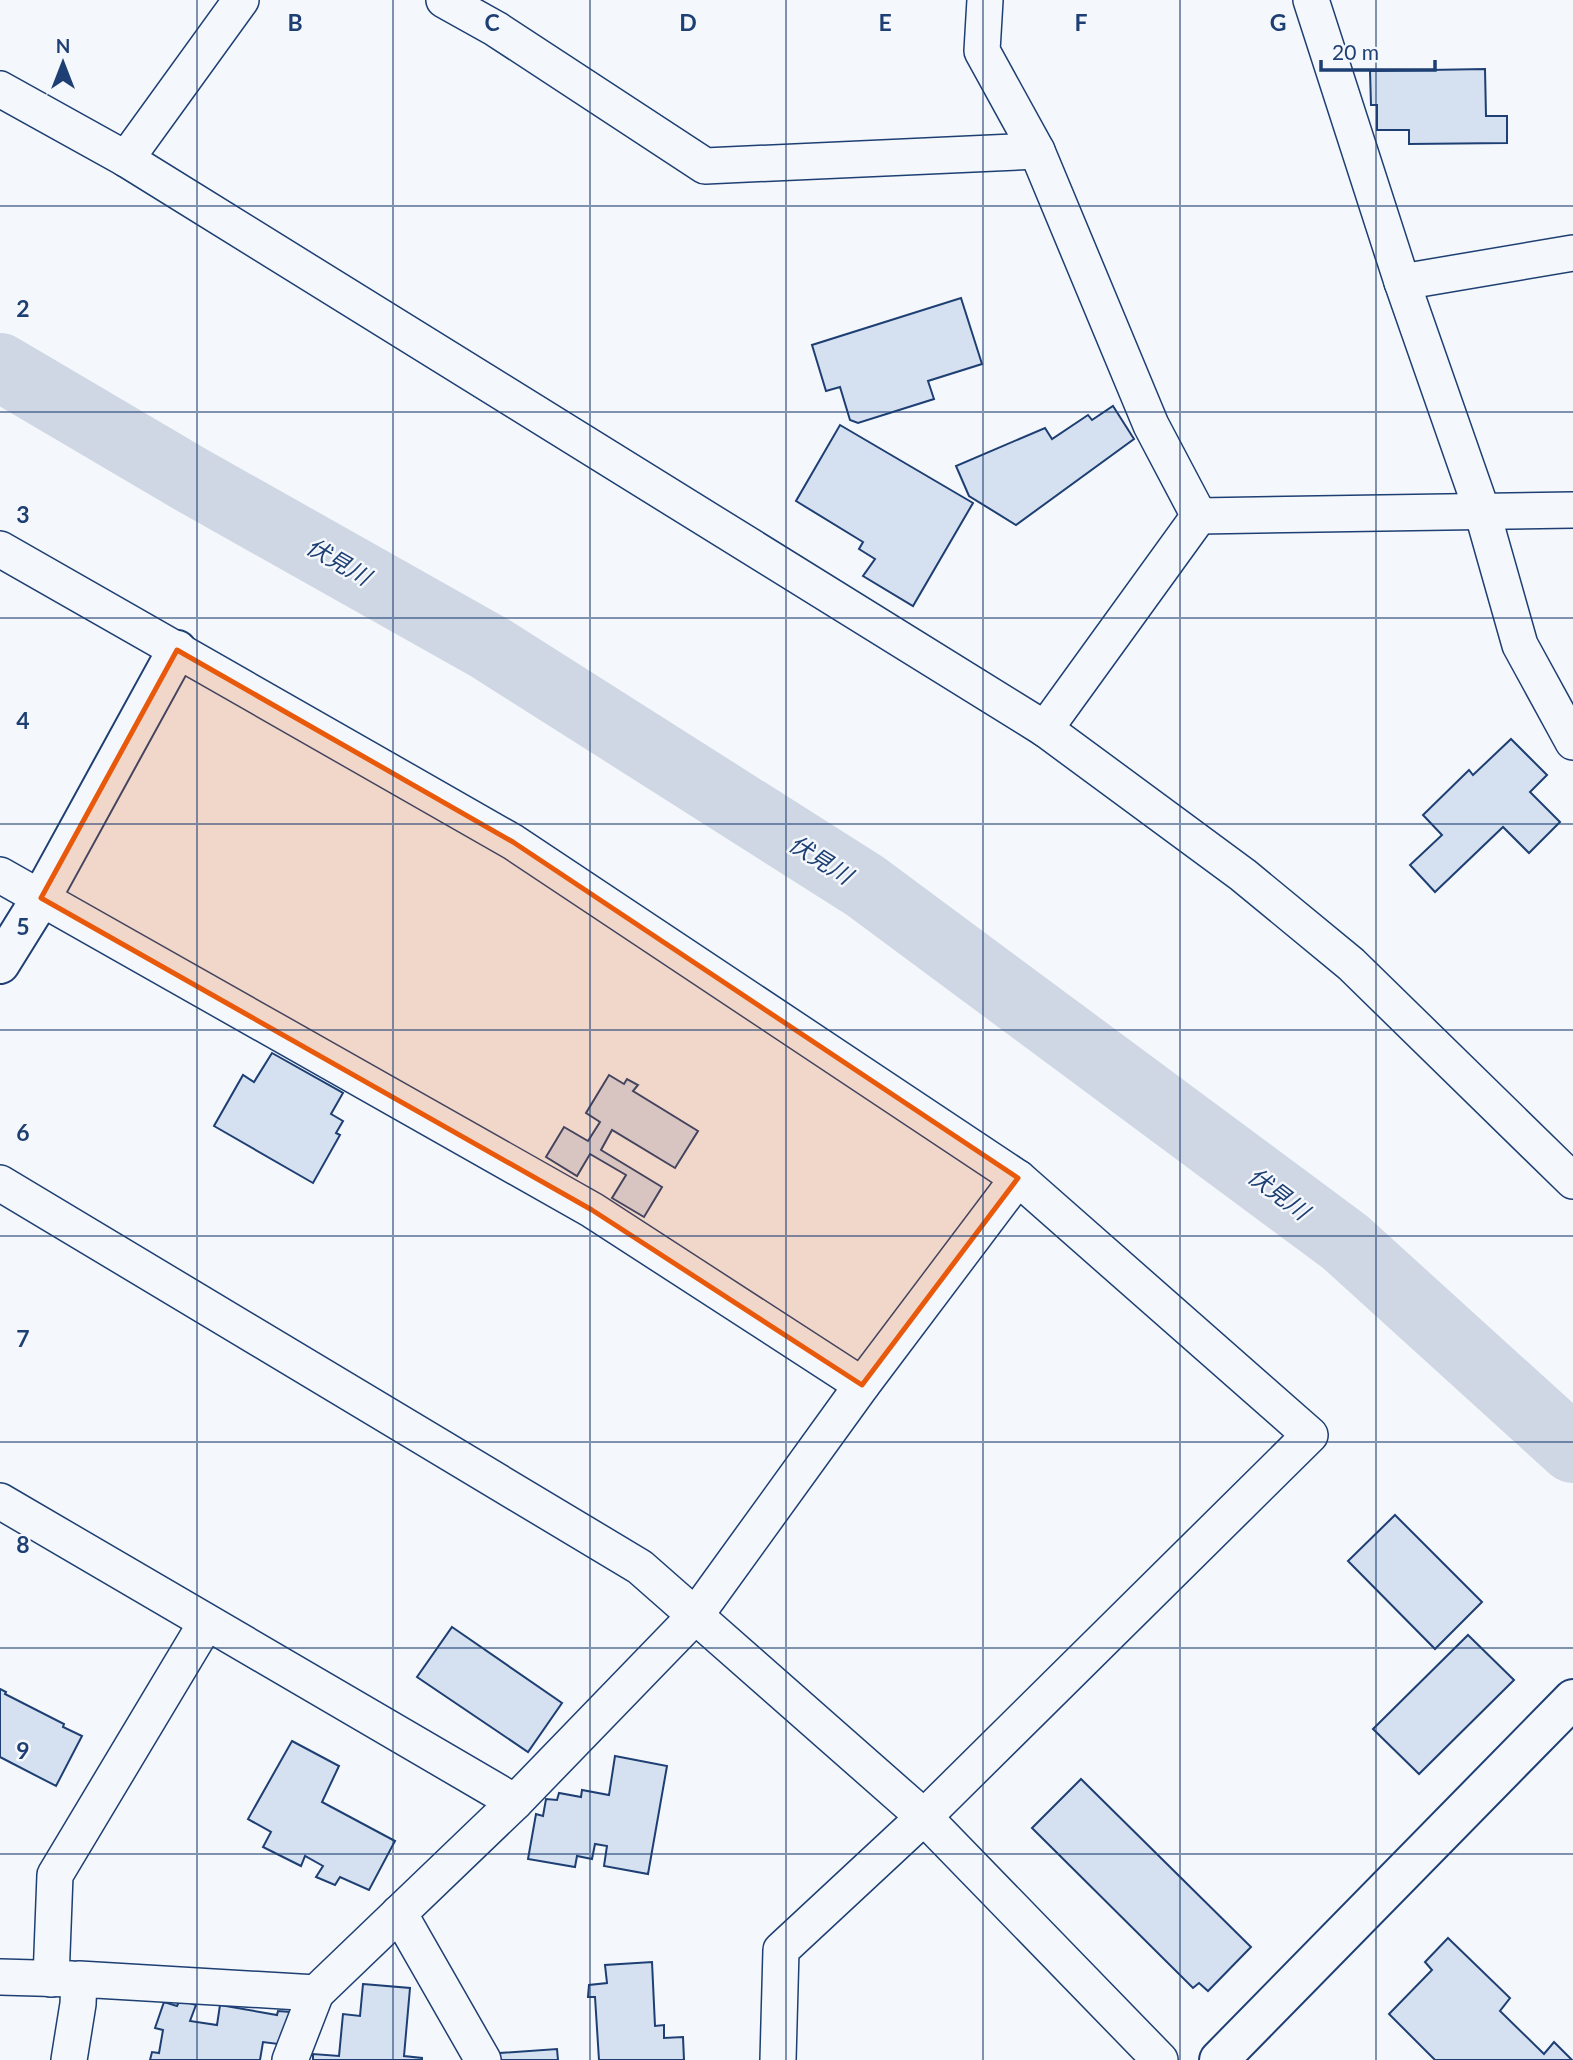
<svg xmlns="http://www.w3.org/2000/svg" width="1573" height="2060" font-family="Lato,'Noto Sans JP',sans-serif">
<style>
.lines{fill:none;stroke-linecap:round;stroke-linejoin:round}
.river{stroke:#cfd7e4;stroke-width:68}
.building{fill:#d5e0f0;stroke:#1d3f73;stroke-width:2}
.minor-casing{stroke:#1d3f73;stroke-width:38}
.tertiary-casing{stroke:#1d3f73;stroke-width:42}
.minor{stroke:#f4f7fb;stroke-width:35}
.tertiary{stroke:#f4f7fb;stroke-width:38}
.marked{fill:#e8590c;fill-opacity:0.2;stroke:#e8590c;stroke-width:5;stroke-linejoin:round}
.grid{fill:none;stroke:#1d3f73;stroke-width:2;stroke-opacity:0.55}
.labels{text-anchor:middle;dominant-baseline:central;stroke-width:5;stroke-linejoin:round;paint-order:stroke}
.water-label{font-size:23px;font-style:italic;fill:#1d3f73;stroke:#f4f7fb}
.grid-label{font-size:23px;text-anchor:middle;font-weight:bold;fill:#1d3f73;stroke:#f4f7fb;stroke-width:5;stroke-linejoin:round;paint-order:stroke}
</style>
<rect width="100%" height="100%" fill="#f4f7fb"/>
<g class="lines">
<path class="river" d="M0 367 190 479 490 648 865 886 1345 1242 1573 1449"/>
</g>
<g class="building">
<path d="M1485 69 1486 116H1507V143L1409 144V130H1377V105H1371L1370 71Z"/>
<path d="M961 298 982 364 928 381 934 399 858 423 850 420 840 387 826 391 812 345Z"/>
<path d="M1113 406 1134 439 1016 525 969 496 956 466 1045 428 1052 439 1088 415 1092 420Z"/>
<path d="M840 425 973 503 913 606 863 576 875 559 859 549 863 542 796 501Z"/>
<path d="M1511 739 1547 775 1530 792 1560 822 1529 853 1503 827 1435 892 1410 865 1442 835 1423 815 1469 770 1473 775Z"/>
<path d="M272 1053 343 1093 331 1114 343 1121 336 1133 340 1135 313 1183 214 1126 243 1075 254 1082Z"/>
<path d="M609 1075 624 1084 627 1079 638 1085 633 1091 698 1131 675 1168 612 1130 601 1150 662 1187 644 1217 612 1198 626 1175 590 1154 577 1176 546 1157 564 1127 588 1141 600 1122 586 1113Z"/>
<path d="M1395 1515 1482 1602 1435 1649 1348 1561Z"/>
<path d="M452 1627 562 1703 528 1752 417 1677Z"/>
<path d="M1468 1635 1514 1680 1419 1774 1373 1729Z"/>
<path d="M0 1689 6 1692 5 1694 64 1724 63 1727 82 1736 56 1786 0 1757Z"/>
<path d="M292 1741 339 1766 322 1802 395 1841 369 1890 340 1877 335 1885 316 1877 323 1866 305 1856 301 1866 263 1847 271 1832 248 1819Z"/>
<path d="M615 1756 667 1766 648 1874 604 1866 607 1846 595 1844 592 1859 577 1856 575 1867 528 1859 536 1814 543 1816 546 1799 557 1800 559 1793 581 1797 582 1790 609 1795Z"/>
<path d="M1081 1779 1251 1947 1208 1991 1199 1983 1193 1988 1032 1828Z"/>
<path d="M1448 1938 1510 1998 1500 2011 1544 2054 1554 2042 1572 2060H1435L1389 2014 1432 1970 1425 1962Z"/>
<path d="M652 1962 655 2026 664 2025V2038L683 2037 684 2060H599L595 1997H588L589 1985 607 1983 605 1965Z"/>
<path d="M363 1984 410 1988 404 2056 422 2058V2060H313V2054L339 2056 343 2014 360 2016Z"/>
<path d="M180 2000 196 2005 190 2021 217 2025 220 2005 277 2015 278 2011 291 2012 286 2045 263 2042 260 2060H150L152 2052 159 2053 163 2030 155 2028 164 2002 177 2006Z"/>
<path d="M557 2049 558 2060H500V2053Z"/>
</g>
<g class="lines">
<g class="minor-casing">
<g id="minor">
<path d="M444 0 496 29 705 166 1037 151"/>
<path d="M985 0 982 51 1037 151 1151 425 1199 516 1573 510"/>
<path d="M1311 0 1402 282 1482 511 1520 645 1573 742"/>
<path d="M0 89 126 159 1045 729 1243 875 1351 964 1573 1181"/>
<path d="M126 159 241 0"/>
<path d="M1402 282 1573 253"/>
<path d="M0 549 513 842 1018 1178 1310 1435 924 1817 781 1950 778 2060"/>
<path d="M1045 729 1199 516"/>
<path d="M0 875 592 1210 862 1385"/>
<path d="M0 1183 640 1567 924 1817 1160 2060"/>
<path d="M0 1501 515 1802"/>
<path d="M399 1913 483 2060"/>
<path d="M0 1977 72 1979"/>
<path d="M51 1979 55 1875 206 1623"/>
<path d="M69 2060 78 2004 79 1979 316 1993 515 1802 695 1616 862 1385 1018 1178"/>
<path d="M290 2060 316 1993"/>
</g>
</g>
<g class="tertiary-casing">
<g id="tertiary">
<path d="M0 964 41 898 177 650"/>
<path d="M1219 2060 1573 1699"/>
</g>
</g>
<use href="#minor" class="minor"/>
<use href="#tertiary" class="tertiary"/>
</g>
<path class="marked" d="M177 650 513 842 1018 1178 862 1385 592 1210 41 898Z"/>
<path class="grid" d="M197 0V2060M393 0V2060M590 0V2060M786 0V2060M983 0V2060M1180 0V2060M1376 0V2060M0 206H1573M0 412H1573M0 618H1573M0 824H1573M0 1030H1573M0 1236H1573M0 1442H1573M0 1648H1573M0 1854H1573"/>
<g class="labels">
<g class="water-label">
<text transform="translate(339 561) rotate(30)">伏見川</text>
<text transform="translate(821 859) rotate(32)">伏見川</text>
<text transform="translate(1279 1193) rotate(37)">伏見川</text>
</g>
</g>
<g class="grid-label">
<text x="295" y="31">B</text>
<text x="492" y="31">C</text>
<text x="688" y="31">D</text>
<text x="885" y="31">E</text>
<text x="1081" y="31">F</text>
<text x="1278" y="31">G</text>
<text x="23" y="317">2</text>
<text x="23" y="523">3</text>
<text x="23" y="729">4</text>
<text x="23" y="935">5</text>
<text x="23" y="1141">6</text>
<text x="23" y="1347">7</text>
<text x="23" y="1553">8</text>
<text x="23" y="1759">9</text>
</g>
<g transform="translate(63 63)" stroke="#f4f7fb" stroke-width="5" paint-order="stroke">
<path d="M0-5L12 26L0 18L-12 26Z" fill="#1d3f73"/>
<text y="-10" font-size="19" font-weight="bold" text-anchor="middle" fill="#1d3f73">N</text>
</g>
<path d="M1321 60v10h114v-10" fill="none" stroke="#1d3f73" stroke-width="3.5"/>
<text x="1332" y="60" font-size="21" fill="#1d3f73" stroke="#f4f7fb" stroke-width="5" paint-order="stroke">20 m</text>
</svg>
